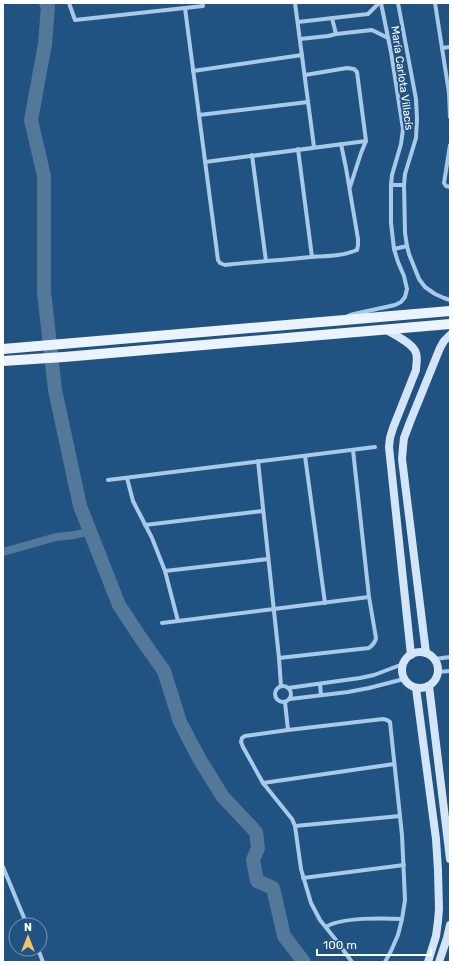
<svg xmlns="http://www.w3.org/2000/svg" width="453" height="965" font-family="Rubik,sans-serif">
<style>
.lines{fill:none;stroke-linecap:round;stroke-linejoin:round}
.canal{stroke:#54789a;stroke-width:8}
.river{stroke:#54789a;stroke-width:14}
.street{stroke:#a8cae8;stroke-width:4}
.secondary{stroke:#d3e5f7;stroke-width:8}
.primary{stroke:#ebf4fe;stroke-width:10}
.labels{text-anchor:middle;dominant-baseline:central;stroke-width:4;stroke-linejoin:round;paint-order:stroke}
.street-label{font-size:11px;fill:#fff;stroke:#215382}
</style>
<rect width="100%" height="100%" fill="#215382"/>
<g class="lines">
<path class="canal" d="M3 552 56 537 75 535 90 531"/>
<path class="river" d="M46 3 48 6 45 44 31 120 44 176V292L55 390 80 506 119 605 140 637 164 671 180 722 200 760 223 797 256 832 258 848 253 860 257 881 273 888 284 936 304 962"/>
<g class="street">
<path d="M69 3 75 20 203 6 202 3"/>
<path d="M295 3 314 147"/>
<path d="M398 3 416 99 417 119 416 138 405 174 404 185 405 233 407 246 409 254 419 279 425 287 435 294 444 298 450 300"/>
<path d="M435 3 449 93 450 117"/>
<path d="M185 8 218 260 220 263 225 265C253 262 282 260 311 257 326 256 343 256 357 250L358 245V239L346 168 341 144"/>
<path d="M332 18 336 34"/>
<path d="M298 22 368 14 379 3"/>
<path d="M300 39 328 36 336 34 372 30 388 38"/>
<path d="M442 48 450 47"/>
<path d="M193 71 302 55"/>
<path d="M305 75 347 68 354 69 357 72 366 141 361 153 350 187"/>
<path d="M199 115 308 102"/>
<path d="M450 145 444 183 446 186 450 187"/>
<path d="M298 149 312 257"/>
<path d="M252 155 266 261"/>
<path d="M205 162 366 141"/>
<path d="M391 185H404"/>
<path d="M394 249 407 246"/>
<path d="M348 316 354 314 395 305 401 302 405 297 407 289 404 276 398 262 394 249 391 223V185L392 175 401 144 403 129 391 52 381 3"/>
<path d="M305 456 325 603"/>
<path d="M258 461 279 658 281 686"/>
<path d="M127 478 133 501 152 538 165 571 178 621"/>
<path d="M108 480 375 447"/>
<path d="M145 525 263 511"/>
<path d="M165 571 268 559"/>
<path d="M162 623 369 597"/>
<path d="M279 658 369 648C373 645 375 643 376 638L369 597 353 450"/>
<path d="M435 659 450 657"/>
<path d="M438 672 450 671"/>
<path d="M320 684 321 695"/>
<circle cx="283" cy="694" r="8"/>
<path d="M288 688 360 678 374 675 403 664"/>
<path d="M290 699 348 692 369 688 404 679"/>
<path d="M285 702 288 730"/>
<path d="M263 783 394 764"/>
<path d="M295 826 400 816"/>
<path d="M3 867 27 925"/>
<path d="M303 878 404 865"/>
<path d="M326 927C341 917 384 918 402 919"/>
<path d="M38 949 43 962"/>
<path d="M352 962 336 940 320 920 311 903 301 869 295 826 292 819 263 783 243 747 241 742 242 738 245 736 288 730 383 719 387 720 390 722 402 835 405 900 402 919 398 935 391 951 385 962"/>
</g>
<g class="secondary">
<path d="M385 329C394 335 413 343 416 353 418 359 416 364 416 370L393 428 390 438 389 447 411 655"/>
<circle cx="420" cy="670" r="18"/>
<path d="M426 653 402 459 403 447 404 438 410 422 440 348 444 341 450 335"/>
<path d="M429 686 450 859"/>
<path d="M416 688 436 839 438 870 439 909 438 921 436 936 428 962"/>
<path d="M439 962 447 938 450 925"/>
</g>
<g class="primary">
<path d="M3 349 450 311"/>
<path d="M3 361 64 357 450 324"/>
</g>
</g>
<g class="labels">
<g class="street-label">
<text transform="translate(402 78) rotate(82)">María Carlota Villacís</text>
</g>
</g>
<rect width="453" height="965" fill="none" stroke="#ffffff" stroke-width="8"/>
<g transform="translate(28 937)"><circle r="19" fill="#215382" stroke="#7a98b4"/>
<path d="M0-3L7 15L0 10L-7 15Z" fill="#f5c26a"/>
<text y="-6" font-size="11" font-weight="bold" text-anchor="middle" fill="#ffffff">N</text>
</g>
<path d="M317 949v6h114v-6" fill="none" stroke="#ffffff" stroke-width="2"/>
<text x="323" y="949" font-size="12" fill="#ffffff" stroke="#215382" stroke-width="3" paint-order="stroke">100 m</text>
</svg>
